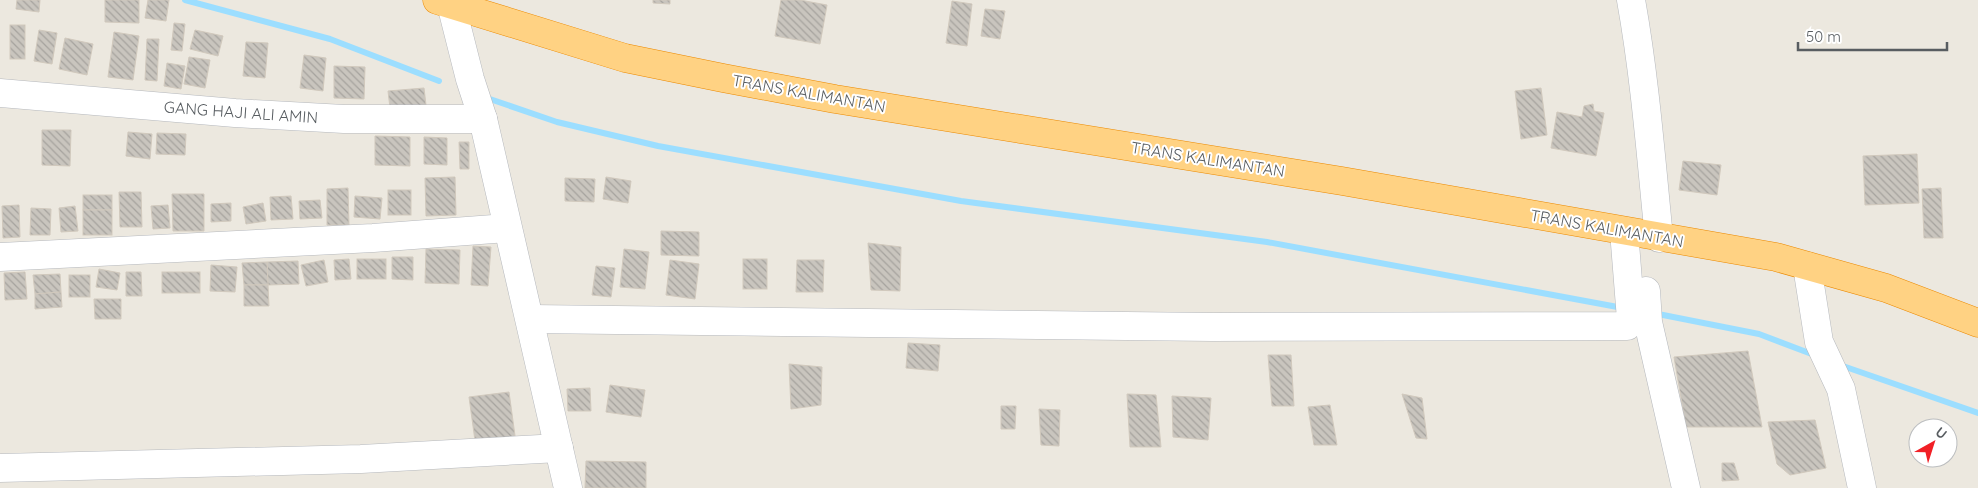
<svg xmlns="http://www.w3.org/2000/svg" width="1978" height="488" font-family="Quicksand,sans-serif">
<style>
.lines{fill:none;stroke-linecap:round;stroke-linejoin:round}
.stream{stroke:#9cdeff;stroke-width:6}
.building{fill:url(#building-back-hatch);stroke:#d1c9bd}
.minor-casing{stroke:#b5b8bd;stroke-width:29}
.highway-casing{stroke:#eb8900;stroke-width:29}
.minor{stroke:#fff;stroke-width:28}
.highway{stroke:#ffd283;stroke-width:28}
.labels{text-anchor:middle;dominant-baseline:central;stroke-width:4;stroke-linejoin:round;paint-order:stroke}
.street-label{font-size:16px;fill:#585d61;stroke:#fff}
</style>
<defs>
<pattern id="building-back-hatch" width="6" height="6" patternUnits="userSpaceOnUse" patternTransform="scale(1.25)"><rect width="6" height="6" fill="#c9c5be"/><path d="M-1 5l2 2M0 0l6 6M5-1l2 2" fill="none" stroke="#a6a39e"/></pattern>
</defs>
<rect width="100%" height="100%" fill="#ece8df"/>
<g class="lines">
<g class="stream">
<path d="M185 0 330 39 439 81"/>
<path d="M484 97 557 122 658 146 961 201 1267 242 1623 308"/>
<path d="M1653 313 1759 334 1817 356"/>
<path d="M1840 365 1978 413"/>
</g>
</g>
<g class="building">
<path d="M17 0H40L39 12 16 9Z"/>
<path d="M105 0H139V23L105 22Z"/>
<path d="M148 0H169L166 21 145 18Z"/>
<path d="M653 0H670V4L653 3Z"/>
<path d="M781 0H800L827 5 820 44 775 36Z"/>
<path d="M952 1 972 4 967 46 946 43Z"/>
<path d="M985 9 1005 11 1000 39 981 36Z"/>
<path d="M174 23 185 24 182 51 171 50Z"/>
<rect x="10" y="25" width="15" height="34"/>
<path d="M39 30 57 33 52 64 34 61Z"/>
<path d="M195 30 223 36 218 56 190 49Z"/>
<path d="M114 32 139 36 133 80 108 77Z"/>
<path d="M65 38 93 44 87 75 59 69Z"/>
<path d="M147 39H159L157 81 145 80Z"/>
<path d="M246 42 268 43 265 78 243 76Z"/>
<path d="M304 55 326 58 323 91 300 88Z"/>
<path d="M189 57 210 60 205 88 184 84Z"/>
<path d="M167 63 185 66 181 89 164 86Z"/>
<path d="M334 66 365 67 364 99 334 98Z"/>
<path d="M424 88 426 105 390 108 388 91Z"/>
<path d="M1541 88 1547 135 1521 139 1515 91Z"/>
<path d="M1593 104 1594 111 1604 113 1596 156 1551 148 1557 112 1582 117 1584 106Z"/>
<path d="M42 130H71L70 166 42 165Z"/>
<path d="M128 132 152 134 150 159 126 156Z"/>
<path d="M157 133 186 134 185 155 156 154Z"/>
<path d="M375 136 410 137V166L375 165Z"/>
<path d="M424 137 447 138V165L424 164Z"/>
<path d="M459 142H469V169H460Z"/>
<path d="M1917 154 1919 203 1865 205 1863 156Z"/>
<path d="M1683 161 1721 165 1717 195 1679 190Z"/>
<path d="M455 177 456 215 426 216 425 178Z"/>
<path d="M606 177 631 181 628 203 603 199Z"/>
<path d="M565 178 595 179 594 202 565 201Z"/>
<path d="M348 188 349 225H327V189Z"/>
<path d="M1941 188 1943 238H1924L1922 189Z"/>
<rect x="388" y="190" width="23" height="25"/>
<path d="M119 192H141L142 227H120Z"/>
<path d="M172 194H204V231H173Z"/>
<rect x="83" y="195" width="29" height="15"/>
<path d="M291 196 293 219 271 220 270 197Z"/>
<path d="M355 196 382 198 380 219 354 217Z"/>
<path d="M320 200 322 218 300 219 299 201Z"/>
<path d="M231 203V221L211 222V204Z"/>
<path d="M263 203 266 221 246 224 243 207Z"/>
<path d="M19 205 20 237 3 238 2 206Z"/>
<path d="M168 205 170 228 153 229 151 206Z"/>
<path d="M75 206 78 231 61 232 59 208Z"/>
<path d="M31 208 51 209 50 235H30Z"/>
<rect x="83" y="210" width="29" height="25"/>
<path d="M661 231 699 232V256L661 255Z"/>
<path d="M868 243 901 247 900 291 871 290Z"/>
<path d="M473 246 491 247 488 286 471 285Z"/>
<path d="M426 249 460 250 459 284 425 283Z"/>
<path d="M624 249 649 252 645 289 620 287Z"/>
<path d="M392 257H413V280L392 279Z"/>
<path d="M349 259 351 279 335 280 334 260Z"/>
<rect x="357" y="259" width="29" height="20"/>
<rect x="743" y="259" width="24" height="30"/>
<path d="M324 260 328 282 306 286 301 265Z"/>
<path d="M670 260 699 264 695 299 666 295Z"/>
<path d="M797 260H824L823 292H796Z"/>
<path d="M298 261 299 284 268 285 267 262Z"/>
<path d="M267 262 268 285H244L242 263Z"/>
<path d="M211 265 237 267 235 292 210 291Z"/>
<path d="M596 266 615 268 611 297 592 295Z"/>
<path d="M99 269 120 273 117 290 96 287Z"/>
<path d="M25 272 27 299 5 300 4 273Z"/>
<path d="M126 272H141L142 296H126Z"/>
<rect x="162" y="272" width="38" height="21"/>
<path d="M60 274 61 292 35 294 33 275Z"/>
<rect x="69" y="275" width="21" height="22"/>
<path d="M244 285H268L269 306H244Z"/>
<path d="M61 292 62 307 35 309V294Z"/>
<path d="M94 299H121V319H95Z"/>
<path d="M908 343 940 345 938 371 906 368Z"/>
<path d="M1748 351 1762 427H1686L1674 357Z"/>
<path d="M1268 355H1291L1294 406H1272Z"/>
<path d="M789 364 822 367 821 405 791 409Z"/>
<path d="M610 385 645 390 641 417 606 412Z"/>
<path d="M590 388 591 411H568L567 389Z"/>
<path d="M509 392 516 443 476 448 469 397Z"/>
<path d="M1127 394 1156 395 1161 447H1130Z"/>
<path d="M1402 394 1422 398 1427 439 1416 438Z"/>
<path d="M1172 396 1211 398 1208 440 1173 437Z"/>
<path d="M1330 405 1337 445H1314L1308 407Z"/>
<path d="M1001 406H1016L1015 429H1001Z"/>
<path d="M1039 409 1060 410 1059 446 1041 445Z"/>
<path d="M1815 420 1826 468 1790 475 1777 464 1768 422Z"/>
<path d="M586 461 646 462V488H585Z"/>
<path d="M1722 463H1734L1739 480 1722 481Z"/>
</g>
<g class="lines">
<g class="minor-casing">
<g id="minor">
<path d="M450 0 470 79 483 119 568 488"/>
<path d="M1631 0C1645 78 1651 158 1659 238"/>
<path d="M0 93 235 113 344 119H483"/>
<path d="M0 257 373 238 507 228"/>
<path d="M1807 266 1819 342 1841 389 1862 488"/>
<path d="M1646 291 1648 322 1686 488"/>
<path d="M530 319 1213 327 1627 326 1631 319 1624 231"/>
<path d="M0 468 361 459 559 448"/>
</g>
</g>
<g class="highway-casing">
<path id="highway" d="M437 0 625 58 723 78 835 99 1342 181 1776 257 1886 288 1978 323"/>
</g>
<use href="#minor" class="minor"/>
<use href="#highway" class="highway"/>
</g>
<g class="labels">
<g class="street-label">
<text transform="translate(809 93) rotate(10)">TRANS KALIMANTAN</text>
<text transform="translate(241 112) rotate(4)">GANG HAJI ALI AMIN</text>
<text transform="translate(1208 159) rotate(9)">TRANS KALIMANTAN</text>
<text transform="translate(1607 228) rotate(10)">TRANS KALIMANTAN</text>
</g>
</g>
<g transform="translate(1933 443) rotate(39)"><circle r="24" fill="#ffffff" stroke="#bcbec0"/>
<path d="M0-4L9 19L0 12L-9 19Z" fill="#f12026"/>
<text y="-8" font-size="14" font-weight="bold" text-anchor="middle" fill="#585d61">U</text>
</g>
<path d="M1798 42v8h149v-8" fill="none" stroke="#585d61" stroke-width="2.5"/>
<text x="1806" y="42" font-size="15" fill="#585d61" stroke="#ffffff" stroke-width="4" paint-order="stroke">50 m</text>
</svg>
